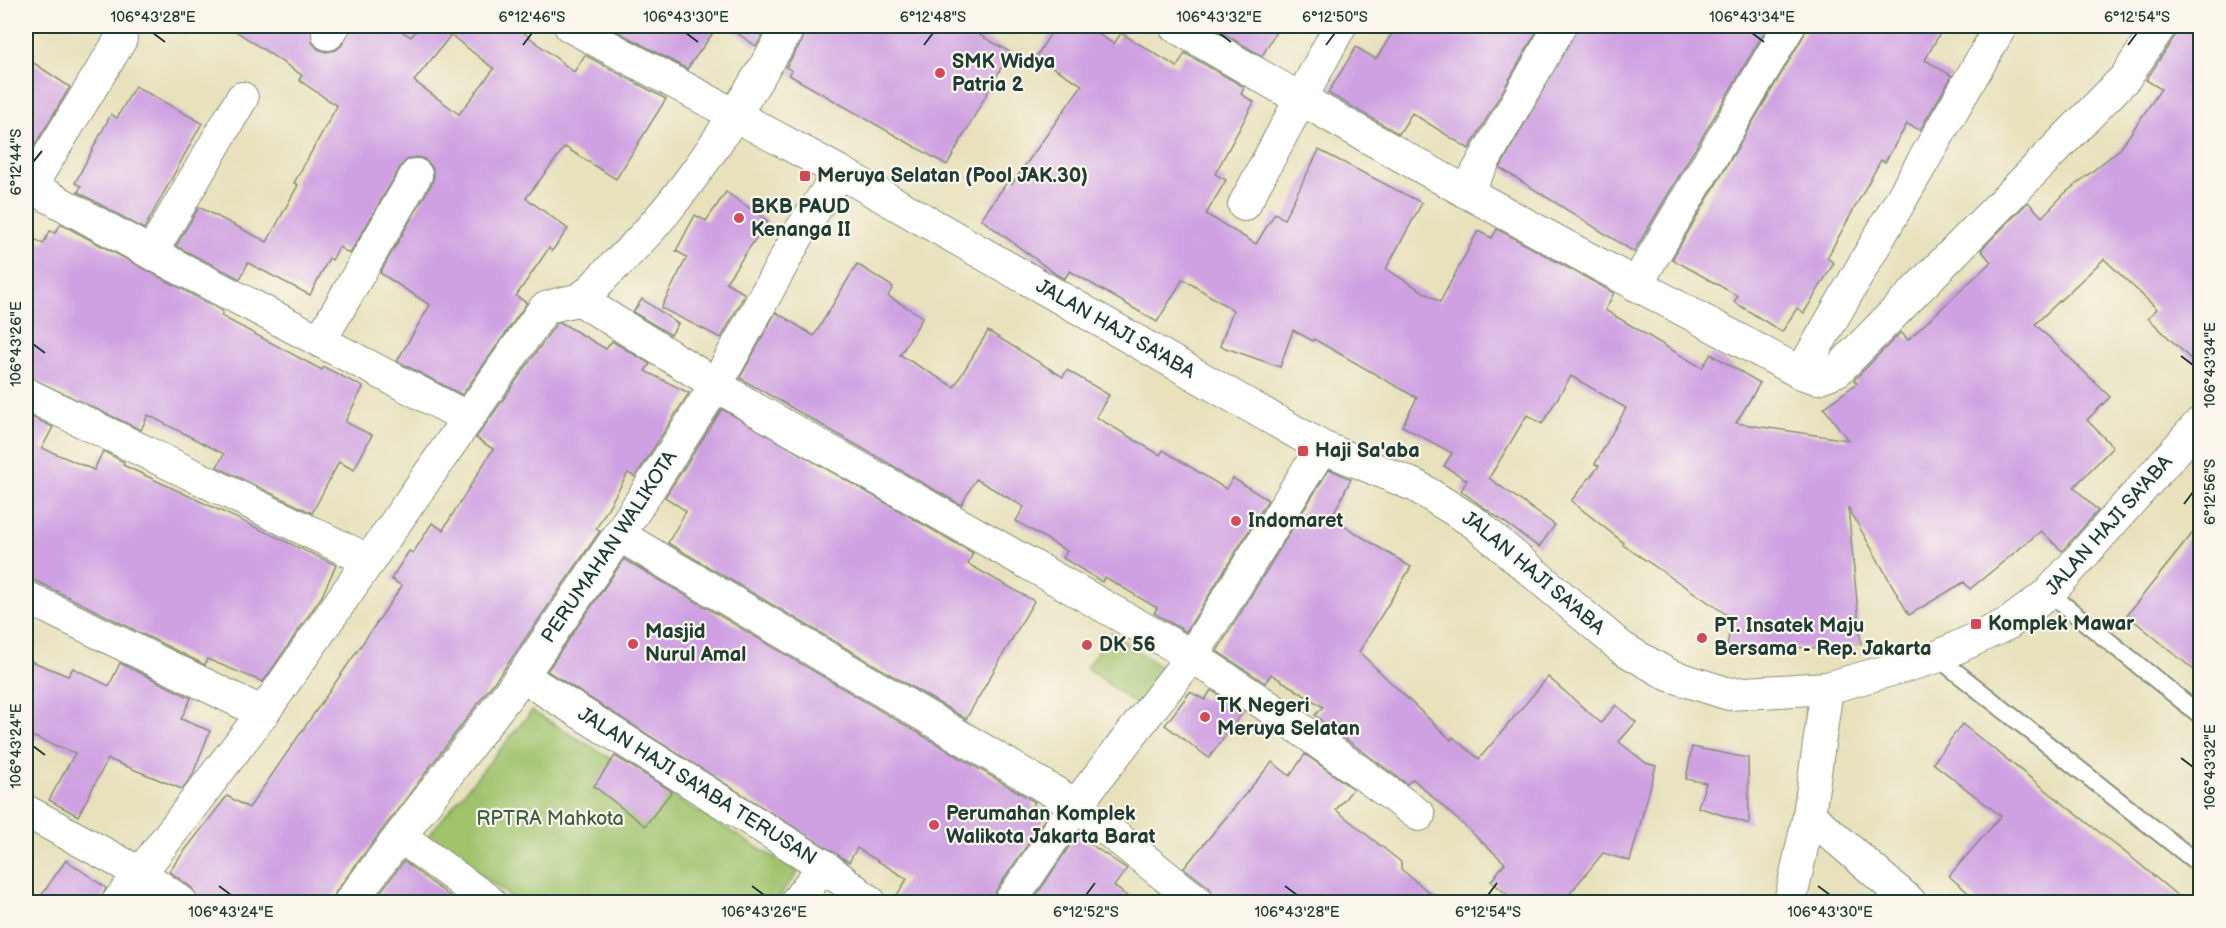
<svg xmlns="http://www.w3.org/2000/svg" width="2226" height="928" font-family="'Balsamiq Sans',sans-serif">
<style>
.green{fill:#a0c36c;stroke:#608050;stroke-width:1.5}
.building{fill:#cfa1e2;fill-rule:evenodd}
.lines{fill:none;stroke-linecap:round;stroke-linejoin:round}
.lane-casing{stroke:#848f78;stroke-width:20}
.street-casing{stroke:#848f78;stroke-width:34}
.lane{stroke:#fff;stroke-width:16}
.street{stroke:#fff;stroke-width:32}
.ticks{fill:none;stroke:#1f3d34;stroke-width:2}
.poi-dot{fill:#d1495b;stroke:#fbf7ec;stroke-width:2}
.labels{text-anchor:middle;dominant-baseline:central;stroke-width:4.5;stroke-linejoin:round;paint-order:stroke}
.poi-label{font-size:20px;font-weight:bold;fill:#1f3d34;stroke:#fbf7ec;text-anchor:start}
.street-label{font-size:20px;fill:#1f3d34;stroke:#fbf7ec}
.park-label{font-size:20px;fill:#3f5e42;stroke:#fbf7ec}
.neatline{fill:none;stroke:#1f3d34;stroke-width:2}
.ticks-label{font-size:15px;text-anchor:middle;fill:#1f3d34}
</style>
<rect width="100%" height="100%" fill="#fbf7ec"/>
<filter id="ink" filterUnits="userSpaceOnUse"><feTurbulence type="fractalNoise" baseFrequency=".0167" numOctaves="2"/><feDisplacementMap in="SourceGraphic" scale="12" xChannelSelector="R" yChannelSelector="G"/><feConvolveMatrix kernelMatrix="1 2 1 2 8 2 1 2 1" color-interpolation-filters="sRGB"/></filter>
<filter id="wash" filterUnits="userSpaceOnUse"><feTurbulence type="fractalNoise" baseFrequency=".008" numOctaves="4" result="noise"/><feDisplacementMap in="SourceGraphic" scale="24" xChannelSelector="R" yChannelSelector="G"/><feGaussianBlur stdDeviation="1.35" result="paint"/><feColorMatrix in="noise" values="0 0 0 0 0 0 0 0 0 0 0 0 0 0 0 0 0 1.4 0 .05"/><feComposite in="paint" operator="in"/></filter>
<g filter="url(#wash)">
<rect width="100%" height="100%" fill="#e8e1bc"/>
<g class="green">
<path d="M1112 632 1165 671 1138 706 1086 667Z"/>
<path d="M532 711 798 872 775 902H518L428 836Z"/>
</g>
<g id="blocks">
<g class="building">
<path d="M228 26H313L312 42 318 49 326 52 336 50 342 45 352 26H394L411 37 420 26H515L574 72 585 55 666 99 616 179 565 147 526 198 568 229 552 251 549 248 516 296 527 303 462 395 397 361 430 305 380 273 432 183 434 176 432 167 424 159 417 157 408 159 401 166 350 254 339 247 332 260 329 258 310 295 248 263 240 279 176 246 199 207 267 242 298 185 294 183 337 106 299 80 302 75ZM451 35 494 69 459 114 414 81Z"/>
<path d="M607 26H718L687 69Z"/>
<path d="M727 26H769L756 46Z"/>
<path d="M802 26H964L1010 52 947 165 789 75 792 71 786 67 802 41Z"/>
<path d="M1055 26H1085L1114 44 1121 33 1177 67 1185 53 1244 87 1241 94 1254 102 1215 174 1226 180 1206 214 1256 244 1275 213 1284 219 1319 150 1422 203 1386 269 1440 302 1478 231 1492 238 1497 229 1614 293 1605 310 1702 368 1711 354 1760 383 1736 423 1848 440 1824 408 1857 383 1854 380 1901 332 1908 340 1991 262 1981 250 2028 202 2042 217 2064 194 2120 149 2161 89 2146 80 2175 36 2178 26H2200V368L2148 318 2157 309 2104 259 2035 324 2110 397 2087 420 2113 447 2074 487 2098 511 2062 551 2041 531 1970 589 1964 582 1909 615 1848 507 1861 644 1812 648 1727 646 1732 618 1623 545 1624 543 1571 501 1599 466 1595 464 1626 408 1571 376 1542 424 1527 415 1489 478 1555 525 1539 547 1461 491 1467 480 1444 466 1452 453 1402 426 1417 398 1314 339 1313 341 1293 330 1280 367 1220 346 1233 310 1183 279 1157 322 1070 271 1064 279 1057 275 981 219 1008 181 1012 184 1082 85 1036 57Z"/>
<path d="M1210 26H1279L1262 56Z"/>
<path d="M1397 26H1540L1469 149 1412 113 1399 134 1328 93 1356 47 1376 59Z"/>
<path d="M1578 26H1768L1634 252 1500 168Z"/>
<path d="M1807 26H1944L1925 60 1952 76 1920 130 1907 124 1885 162 1881 160 1827 258 1834 263 1804 313 1797 308 1782 332 1734 302 1738 296 1672 259 1804 35Z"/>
<path d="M26 58 70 87 26 160Z"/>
<path d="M135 86 202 123 144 229 78 192 81 186 75 183 111 114 117 118Z"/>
<path d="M726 192 768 221 726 282 745 294 721 338 661 308 687 257 676 251 695 215 706 221Z"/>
<path d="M61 224 223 311 221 316 322 370 324 367 363 387 345 422 372 435 354 470 339 462 312 513 217 467 224 454 148 415 141 430 26 376V234L43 244 50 231 55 233Z"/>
<path d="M857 264 893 287 888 296 923 317 900 355 954 387 988 331 1063 377 1067 370 1109 395 1096 417 1160 455 1163 450 1226 489 1233 478 1268 500 1186 632 1154 613 1157 608 1105 577 1102 582 1063 558 1067 551 1016 521 1024 507 976 479 961 505 740 378 776 312 814 336Z"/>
<path d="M642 299 678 324 671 335 633 312Z"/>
<path d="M560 322 606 349 612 341 650 364 645 371 689 393 635 477 628 473 596 529 600 531 507 665 336 891 332 903H199L192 888 169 871 227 796 249 808 402 586 391 579 409 551 413 553 432 523 443 530 493 449 476 438 556 324Z"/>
<path d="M722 409 973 553 968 564 1034 601 966 719 668 543 686 511 665 497Z"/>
<path d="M26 414 53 427 42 448 94 470 103 451 124 462 123 465 336 565 322 596 263 682 207 659 205 665 26 576Z"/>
<path d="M1329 469 1351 479 1331 518 1411 567 1359 652 1451 740 1453 737 1479 759 1548 677 1601 723 1616 705 1636 722 1619 742 1646 763 1656 766 1630 861 1603 853 1562 903H1517L1491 881 1505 863 1413 779 1407 784 1325 724 1315 715 1323 707 1271 674 1265 683 1217 651Z"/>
<path d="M2200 524V675L2127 615Z"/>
<path d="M624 559 1035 802 1032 807 1047 816 995 892 992 903H892L907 879 857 848 849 862 547 671Z"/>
<path d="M26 659 68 676 73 668 109 686 120 663 191 698 181 719 210 731 192 776 182 789 108 759 78 816 49 800 75 753 26 734Z"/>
<path d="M1211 690 1243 712 1209 758 1165 725 1190 692 1205 700Z"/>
<path d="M1962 724 2136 861 2186 903H1980L1949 876 2001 816 1933 763Z"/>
<path d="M1692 747 1748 758 1749 824 1698 807 1706 783 1686 779Z"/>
<path d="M1305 754 1353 789 1336 810 1401 862V869L1442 903H1216L1210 888 1184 868 1272 762 1290 776Z"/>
<path d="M615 756 672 791 645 826 594 786Z"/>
<path d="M1077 835 1127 869 1114 886 1136 903H1031Z"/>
<path d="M66 860 106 888 100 903H36Z"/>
<path d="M404 861 427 879 459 903H372Z"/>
</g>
</g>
</g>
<g filter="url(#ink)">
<use href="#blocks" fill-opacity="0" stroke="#848f78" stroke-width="1.5"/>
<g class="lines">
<g class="lane-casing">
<g id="lane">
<path d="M2049 593 2200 715"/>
<path d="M1937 657 2200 865"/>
</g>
</g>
<g class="street-casing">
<g id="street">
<path id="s1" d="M570 26 840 172 1322 447 1416 486 1475 523 1622 648 1669 675 1729 694 1827 688 1937 657 2009 623 2049 593 2200 423"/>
<path d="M1175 26C1380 147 1590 260 1801 373L1817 378 1838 370 2125 78 2160 26"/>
<path d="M328 34 334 26"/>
<path d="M26 184 151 253 468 418"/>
<path d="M30 187 121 39"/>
<path d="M1466 192 1560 26"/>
<path d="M1244 205 1340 26"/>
<path d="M151 253 242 98"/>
<path d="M1636 285 1789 26"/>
<path d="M579 299 755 409 1192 656 1281 715 1419 815"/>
<path d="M320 341 416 175"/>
<path d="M1801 373 2001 26"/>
<path d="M26 394 370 561"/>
<path d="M619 535 1076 805 1198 902"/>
<path d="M26 597 263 713"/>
<path id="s2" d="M522 676 824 866 870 902"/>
<path d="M26 811 140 873 181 902"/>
<path d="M1809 815 1910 902"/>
<path d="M401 837 490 902"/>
<path d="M118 902 263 713 544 309C557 303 569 303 579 299 590 294 600 279 609 271 683 204 734 117 786 32"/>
<path id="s3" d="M350 902 522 676 619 535 716 385 801 230 840 172"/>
<path d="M796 902 824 866"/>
<path d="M1010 902 1076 805 1192 656 1322 447"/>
<path d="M1790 902 1809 815 1827 688"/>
</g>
</g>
<use href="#lane" class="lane"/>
<use href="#street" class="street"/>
</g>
</g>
<path class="ticks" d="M153 33 165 42M686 33 698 42M1219 33 1231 42M1752 33 1764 42M523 45 532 33M924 45 933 33M1326 45 1335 33M2128 45 2137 33M33 162 42 151M33 344 45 353M2181 356 2193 365M2184 504 2193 492M33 746 45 755M2181 758 2193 767M219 886 231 895M752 886 764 895M1285 886 1297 895M1818 886 1830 895M1086 895 1095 883M1488 895 1497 883"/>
<g class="poi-dot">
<circle cx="940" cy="73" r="6"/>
<rect x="799" y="170" width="12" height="12" rx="3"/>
<circle cx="739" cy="218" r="6"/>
<rect x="1297" y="445" width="12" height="12" rx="3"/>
<circle cx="1236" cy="521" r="6"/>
<rect x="1970" y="618" width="12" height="12" rx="3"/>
<circle cx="1702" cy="638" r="6"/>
<circle cx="633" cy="644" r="6"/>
<circle cx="1087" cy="645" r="6"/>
<circle cx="1205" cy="717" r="6"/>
<circle cx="934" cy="825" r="6"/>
</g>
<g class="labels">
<g class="poi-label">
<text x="952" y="62">SMK Widya<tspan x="952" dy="23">Patria 2</tspan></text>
<text x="817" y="176">Meruya Selatan (Pool JAK.30)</text>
<text x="751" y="207">BKB PAUD<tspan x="751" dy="23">Kenanga II</tspan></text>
<text x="1315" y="451">Haji Sa'aba</text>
<text x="1248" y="521">Indomaret</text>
<text x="1988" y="624">Komplek Mawar</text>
<text x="1714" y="626">PT. Insatek Maju<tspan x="1714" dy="23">Bersama - Rep. Jakarta</tspan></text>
<text x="645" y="632">Masjid<tspan x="645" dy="23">Nurul Amal</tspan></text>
<text x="1099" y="645">DK 56</text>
<text x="1217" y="706">TK Negeri<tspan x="1217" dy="23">Meruya Selatan</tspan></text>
<text x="946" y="814">Perumahan Komplek<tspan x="946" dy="23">Walikota Jakarta Barat</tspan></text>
</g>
<g class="street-label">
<text stroke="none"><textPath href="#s1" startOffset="624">JALAN HAJI SA'ABA</textPath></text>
<text stroke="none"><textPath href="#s1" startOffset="1776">JALAN HAJI SA'ABA</textPath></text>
<text stroke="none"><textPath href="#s3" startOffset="440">PERUMAHAN WALIKOTA</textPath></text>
<text stroke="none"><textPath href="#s1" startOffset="1110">JALAN HAJI SA'ABA</textPath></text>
<text stroke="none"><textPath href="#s2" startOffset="207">JALAN HAJI SA'ABA TERUSAN</textPath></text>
</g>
<g class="park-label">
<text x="550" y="819">RPTRA Mahkota</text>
</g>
</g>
<rect width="2226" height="928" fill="none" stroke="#fbf7ec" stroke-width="66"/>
<rect x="33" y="33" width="2160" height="862" class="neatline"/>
<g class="ticks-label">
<text x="153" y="22">106°43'28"E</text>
<text x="532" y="22">6°12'46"S</text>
<text x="686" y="22">106°43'30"E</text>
<text x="933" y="22">6°12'48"S</text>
<text x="1219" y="22">106°43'32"E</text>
<text x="1335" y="22">6°12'50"S</text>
<text x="1752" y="22">106°43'34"E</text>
<text x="2137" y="22">6°12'54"S</text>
<text transform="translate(16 162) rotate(-90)" y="5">6°12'44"S</text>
<text transform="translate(16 344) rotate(-90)" y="5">106°43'26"E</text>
<text transform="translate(2210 365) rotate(-90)" y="5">106°43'34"E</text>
<text transform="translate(2210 492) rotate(-90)" y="5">6°12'56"S</text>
<text transform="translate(16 746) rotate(-90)" y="5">106°43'24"E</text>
<text transform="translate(2210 767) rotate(-90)" y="5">106°43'32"E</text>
<text x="231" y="917">106°43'24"E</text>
<text x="764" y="917">106°43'26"E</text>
<text x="1086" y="917">6°12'52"S</text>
<text x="1297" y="917">106°43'28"E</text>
<text x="1488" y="917">6°12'54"S</text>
<text x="1830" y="917">106°43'30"E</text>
</g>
</svg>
